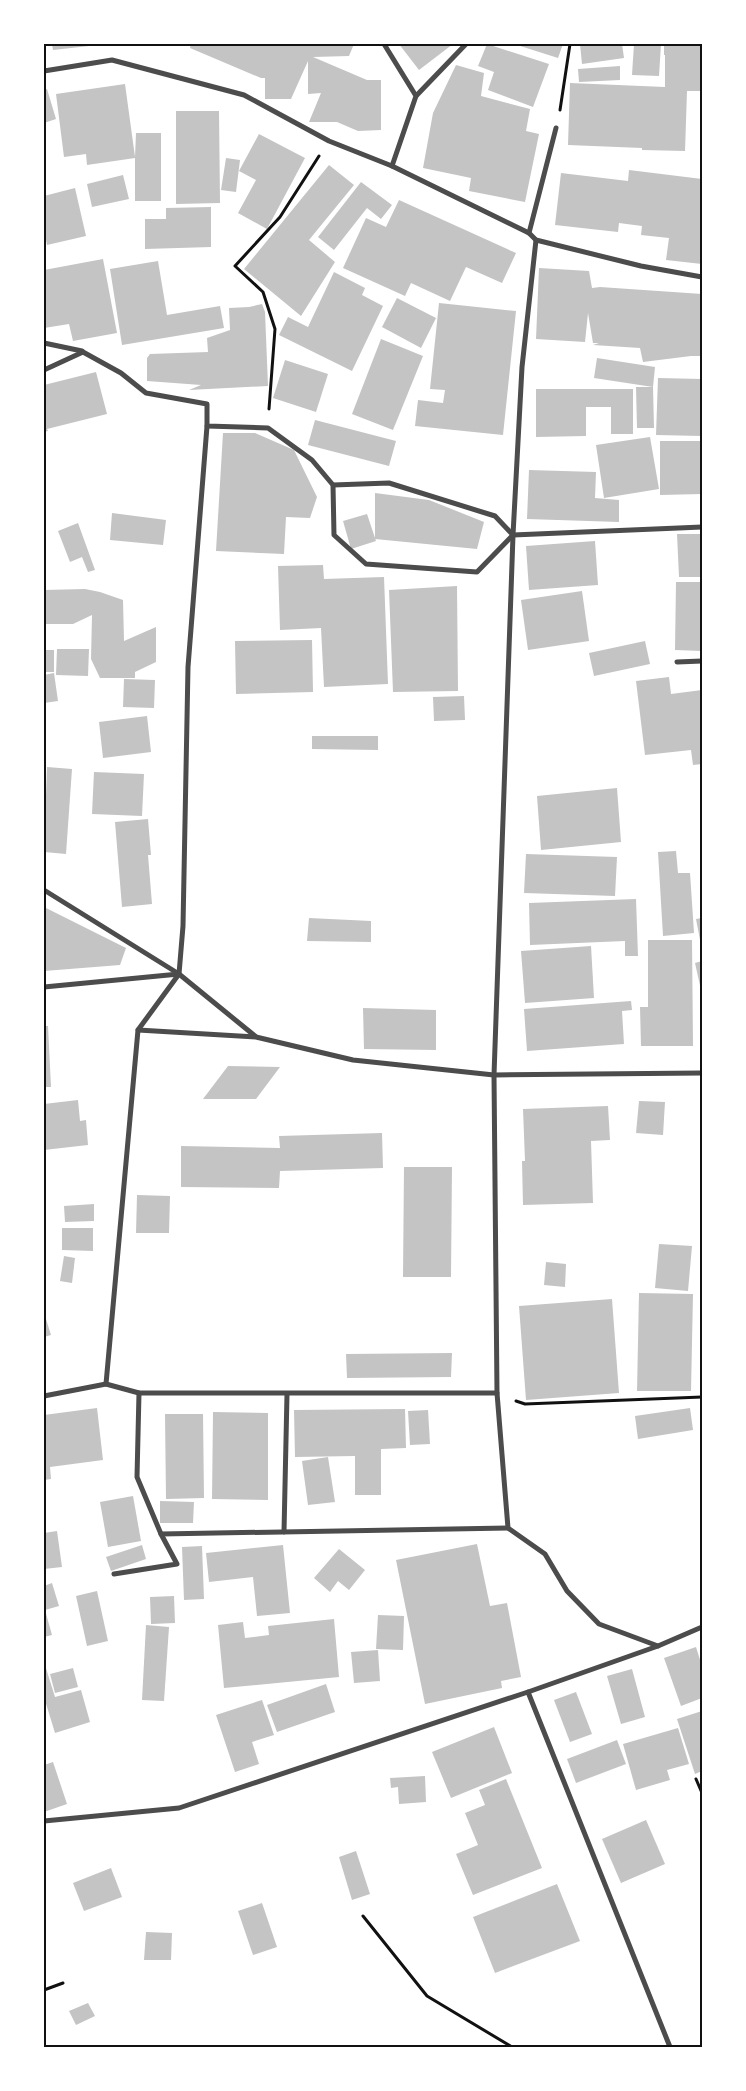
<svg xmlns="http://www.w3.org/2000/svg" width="746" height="2091" font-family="Arial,sans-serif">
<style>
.building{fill:#c4c4c4}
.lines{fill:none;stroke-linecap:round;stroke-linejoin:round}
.path{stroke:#111;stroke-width:3}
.minor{stroke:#4c4c4c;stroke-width:5}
.neatline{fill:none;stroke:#111;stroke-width:2}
</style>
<rect width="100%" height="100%" fill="#fff"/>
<g class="building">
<path d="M52 44H98V45L53 50Z"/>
<path d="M191 44H354L349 56 313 57 367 80H381V130L358 131 337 122H309L321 93 308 94V61L291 99H265V78H261L190 48Z"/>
<path d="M399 44H453L419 70Z"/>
<path d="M487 44 549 64 533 107 488 90 494 72 478 66Z"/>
<path d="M514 44H563L558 58Z"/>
<path d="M580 44H622L624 58 582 64Z"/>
<path d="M634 44H661L659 76 632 75Z"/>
<path d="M664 44H702V91H687L685 151 642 150V148L568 145 570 83 665 87V55H664Z"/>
<path d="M456 65 484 73 481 96 530 109 526 131 539 134 525 202 469 191 471 178 423 168 433 113Z"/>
<path d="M620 66V80L579 82 578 69Z"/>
<path d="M125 84 135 157 136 133H161V201H135V158L87 165 86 154 64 157 56 94Z"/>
<path d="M47 89 56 119 44 123V90Z"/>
<path d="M176 111H219L220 203 176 204Z"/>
<path d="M259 134 305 158 267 229 238 213 256 180 239 171Z"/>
<path d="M226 158 240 160 236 192 221 190Z"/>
<path d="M329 165 354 185 309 240 335 262 301 316 244 269Z"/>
<path d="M629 170 702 179V264L666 260 669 238 641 235 642 226 619 223 618 232 555 225 561 173 628 181Z"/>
<path d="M123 175 129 199 92 207 87 184Z"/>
<path d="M361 182 392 205 381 219 367 208 334 250 318 237Z"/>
<path d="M75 188 86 236 47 245 44 229V196Z"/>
<path d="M399 200 516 253 502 283 466 267 450 301 411 283 405 296 343 268 366 218 386 227Z"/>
<path d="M211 207V247L145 249V219H166V208Z"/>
<path d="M103 259 117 333 73 341 69 324 44 328V270Z"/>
<path d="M158 261 167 315 220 306 224 328 122 345 110 269Z"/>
<path d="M539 268 589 271 592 288 600 287 702 294V356H691L643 362 640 348 593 345 599 343H593L588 313 585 342 536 339Z"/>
<path d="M334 272 365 288 362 295 383 306 352 371 279 335 288 317 308 327Z"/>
<path d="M397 298 436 318 421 348 382 327Z"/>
<path d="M439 303 516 311 503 435 415 426 418 400 443 403 445 390 430 389Z"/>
<path d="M262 304 265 312 268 386 189 390 201 385 147 381V358L150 354 208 352 207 338 230 330 229 308 249 307Z"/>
<path d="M381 339 423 356 393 430 352 414Z"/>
<path d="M597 358 655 367 653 387 594 378Z"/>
<path d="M285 360 328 374 316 412 273 398Z"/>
<path d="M96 372 107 414 47 429 48 431 44 432V385Z"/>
<path d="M658 378 702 379V436L656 435Z"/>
<path d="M636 387H653L654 428H637Z"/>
<path d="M536 389H633V434H611V407H586V436L536 437Z"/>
<path d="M315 420 396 441 389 466 308 445Z"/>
<path d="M223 433H255L294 450 317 497 310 518 286 517 284 554 216 551Z"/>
<path d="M650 437 659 489 604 498 596 445Z"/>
<path d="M660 441H702V494L660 495Z"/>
<path d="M529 470 596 472 595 498 619 500V522L527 519Z"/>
<path d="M375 493 429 500 484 522 477 549 375 539Z"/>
<path d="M112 513 166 520 163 545 110 540Z"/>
<path d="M367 514 376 541 351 549 343 521Z"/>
<path d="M78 523 95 570 88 572 82 557 70 562 58 531Z"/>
<path d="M677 534H702V577H679Z"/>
<path d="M595 541 598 585 529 590 526 546Z"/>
<path d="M323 565 324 579 384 577 388 684 324 687 321 628 280 630 278 566Z"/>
<path d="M676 582H702V651L675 650Z"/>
<path d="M457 586 458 691 393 692 389 590Z"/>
<path d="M85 589 100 592 123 600 124 641 156 627V662L135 672V678H100L91 659 92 615 73 624H44V590Z"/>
<path d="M582 591 589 641 528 650 521 600Z"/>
<path d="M312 640 313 692 236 694 235 641Z"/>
<path d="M645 641 650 664 594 676 589 653Z"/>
<path d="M57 649H89L88 676 56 675Z"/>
<rect x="44" y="650" width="10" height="22"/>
<path d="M54 673 58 701 44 703V675Z"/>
<path d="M669 677 671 694 702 690V764L693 765 691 750 645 755 636 681Z"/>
<path d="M124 679 155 680 154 708 123 707Z"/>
<path d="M464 696 465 720 434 721 433 697Z"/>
<path d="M147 716 151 752 103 758 99 722Z"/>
<path d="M312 736H378V750L312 749Z"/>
<path d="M47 767 72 769 66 854 44 852Z"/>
<path d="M94 772 144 774 142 816 92 814Z"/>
<path d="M617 788 621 842 541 850 537 796Z"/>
<path d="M148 819 151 855H148L152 904 122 907 115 822Z"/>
<path d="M676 851 678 873H690L694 933 663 936 658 852Z"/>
<path d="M526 854 617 857 615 896 524 893Z"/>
<path d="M636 899 638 956H625V941L530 945 529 903Z"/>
<path d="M44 907 126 948 120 965 44 971Z"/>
<path d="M309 918 371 921V942L307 941Z"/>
<path d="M702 918V945H701L696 919Z"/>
<path d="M648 940H692L693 1046H641L640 1007H648Z"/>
<path d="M591 946 594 998 525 1003 521 951Z"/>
<path d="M702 961V990H701L695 963Z"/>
<path d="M631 1001 632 1010 622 1011 624 1044 527 1051 524 1009Z"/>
<path d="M363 1008 436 1010V1050L364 1049Z"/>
<path d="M44 1026H48L51 1087H44Z"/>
<path d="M228 1066 280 1067 256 1099H203Z"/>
<path d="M78 1100 80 1121 86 1120 88 1145 44 1150V1104Z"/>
<path d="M639 1101 665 1102 663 1135 636 1133Z"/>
<path d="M608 1106 610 1140 591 1141 593 1203 523 1205 522 1161H525L523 1109Z"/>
<path d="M382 1133 383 1168 280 1171 279 1188 181 1187V1146L280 1148 279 1136Z"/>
<path d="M404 1167H452L451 1277H403Z"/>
<path d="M137 1195 170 1196 169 1233H136Z"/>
<path d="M94 1204V1221L65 1222 64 1206Z"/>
<path d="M62 1228H93V1251L62 1250Z"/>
<path d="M659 1244 692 1246 688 1291 655 1288Z"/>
<path d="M64 1256 75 1258 72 1283 60 1281Z"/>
<path d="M546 1262 566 1264 565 1287 544 1285Z"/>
<path d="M639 1293 693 1294 691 1391H637Z"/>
<path d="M612 1299 619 1393 526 1400 519 1306Z"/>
<path d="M44 1319H46L51 1335 44 1337Z"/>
<path d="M452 1353 451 1377 347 1378 346 1354Z"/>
<path d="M97 1408 103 1460 50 1467 51 1479 44 1480V1415Z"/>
<path d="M690 1408 693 1430 638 1439 635 1416Z"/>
<path d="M405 1409 406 1448 381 1449V1495H355V1456L295 1457 294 1410Z"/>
<path d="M428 1410 430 1444 410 1445 408 1411Z"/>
<path d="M213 1412 268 1413V1500L212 1499Z"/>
<path d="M165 1414H203L204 1498 166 1499Z"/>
<path d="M328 1457 335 1502 308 1505 302 1461Z"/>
<path d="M133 1496 141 1541 108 1547 100 1502Z"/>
<path d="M160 1501 194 1502 193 1523H160Z"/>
<path d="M57 1531 62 1567 44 1569V1533Z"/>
<path d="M477 1544 490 1606 507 1603 521 1677 501 1681 502 1688 425 1704 396 1560Z"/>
<path d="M142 1545 146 1559 111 1571 106 1557Z"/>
<path d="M283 1545 290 1613 257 1616 253 1577 209 1582 206 1553Z"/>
<path d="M202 1546 204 1599 184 1600 182 1547Z"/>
<path d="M339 1549 365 1570 349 1590 338 1581 330 1592 314 1578Z"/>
<path d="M52 1583 59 1606 45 1610 52 1635 44 1637V1586Z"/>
<path d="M97 1591 108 1641 87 1646 76 1596Z"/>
<path d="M174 1596 175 1623 151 1624 150 1597Z"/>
<path d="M378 1615 404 1616 403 1650 376 1649Z"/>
<path d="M334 1619 339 1677 224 1688 218 1625 243 1622 245 1638 269 1635 268 1626Z"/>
<path d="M146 1625 169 1627 164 1701 142 1700Z"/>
<path d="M696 1647 702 1666V1698L681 1706 664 1658Z"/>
<path d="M378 1650 380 1681 354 1683 351 1652Z"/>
<path d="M44 1665H45L55 1697 81 1690 90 1722 55 1733 44 1697Z"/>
<path d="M73 1668 78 1687 55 1693 50 1674Z"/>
<path d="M632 1669 645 1717 621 1724 607 1676Z"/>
<path d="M326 1684 335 1712 277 1732 267 1705Z"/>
<path d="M576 1692 592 1734 570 1742 554 1700Z"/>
<path d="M262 1700 274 1735 252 1742 259 1764 235 1772 216 1715Z"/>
<path d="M702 1711V1771L695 1774 677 1719Z"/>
<path d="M494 1727 512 1773 451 1798 432 1752Z"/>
<path d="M678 1728 689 1764 667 1770 670 1780 636 1790 623 1744Z"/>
<path d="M617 1740 626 1764 576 1783 567 1759Z"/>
<path d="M53 1762 67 1804 44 1812V1765Z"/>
<path d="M425 1776 426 1802 399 1804 398 1787 391 1788 390 1778Z"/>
<path d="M506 1779 542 1868 473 1895 456 1854 478 1845 465 1813 485 1805 479 1790Z"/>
<path d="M646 1820 665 1864 621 1883 602 1839Z"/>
<path d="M356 1851 370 1894 352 1900 339 1857Z"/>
<path d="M111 1868 122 1897 84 1911 73 1883Z"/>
<path d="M557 1884 580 1941 495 1973 473 1917Z"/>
<path d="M262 1903 277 1947 253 1955 238 1911Z"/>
<path d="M146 1932 172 1933 171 1960H144Z"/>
<path d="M88 2003 95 2016 76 2025 69 2011Z"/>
</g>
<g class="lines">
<g class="path">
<path d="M560 110 570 44"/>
<path d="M269 409 275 329 263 292 235 266 280 217 319 156"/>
<path d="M516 1401 525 1404 702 1397"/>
<path d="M696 1779 702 1793"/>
<path d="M363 1916 427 1996 512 2047"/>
<path d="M44 1990 63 1983"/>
</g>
<g class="minor">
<path d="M384 44 416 96 392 166"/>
<path d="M44 71 112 60 244 95 329 141 392 166 529 233 536 240 641 266 702 277"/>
<path d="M416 96 466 44"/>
<path d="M529 233 556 128"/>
<path d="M536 240 522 367 513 535 494 1075 497 1393 508 1528 545 1554 567 1591 599 1624 658 1646"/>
<path d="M44 343 82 351"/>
<path d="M44 370 83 352 121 373 146 393 207 404V426L268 428 312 460 333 485 334 535 366 564 477 572 513 535 702 527"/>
<path d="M333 485 389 483 495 516 513 535"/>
<path d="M677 662 702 661"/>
<path d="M44 890 179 974"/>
<path d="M44 987 179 974 255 1036"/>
<path d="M138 1030 256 1037 353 1060 494 1075 702 1073"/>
<path d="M106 1384 138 1030 179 974 183 926 188 667 207 426"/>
<path d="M139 1393 137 1477 161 1534 508 1528"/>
<path d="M44 1396 106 1384 139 1393H497"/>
<path d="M284 1532 287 1394"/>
<path d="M114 1574 177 1564 161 1534"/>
<path d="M528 1692 670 2047"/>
<path d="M44 1821 179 1808 528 1692 658 1646 702 1627"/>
</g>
</g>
<rect width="746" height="2091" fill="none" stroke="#ffffff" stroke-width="90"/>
<rect x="45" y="45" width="656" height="2001" class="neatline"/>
</svg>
